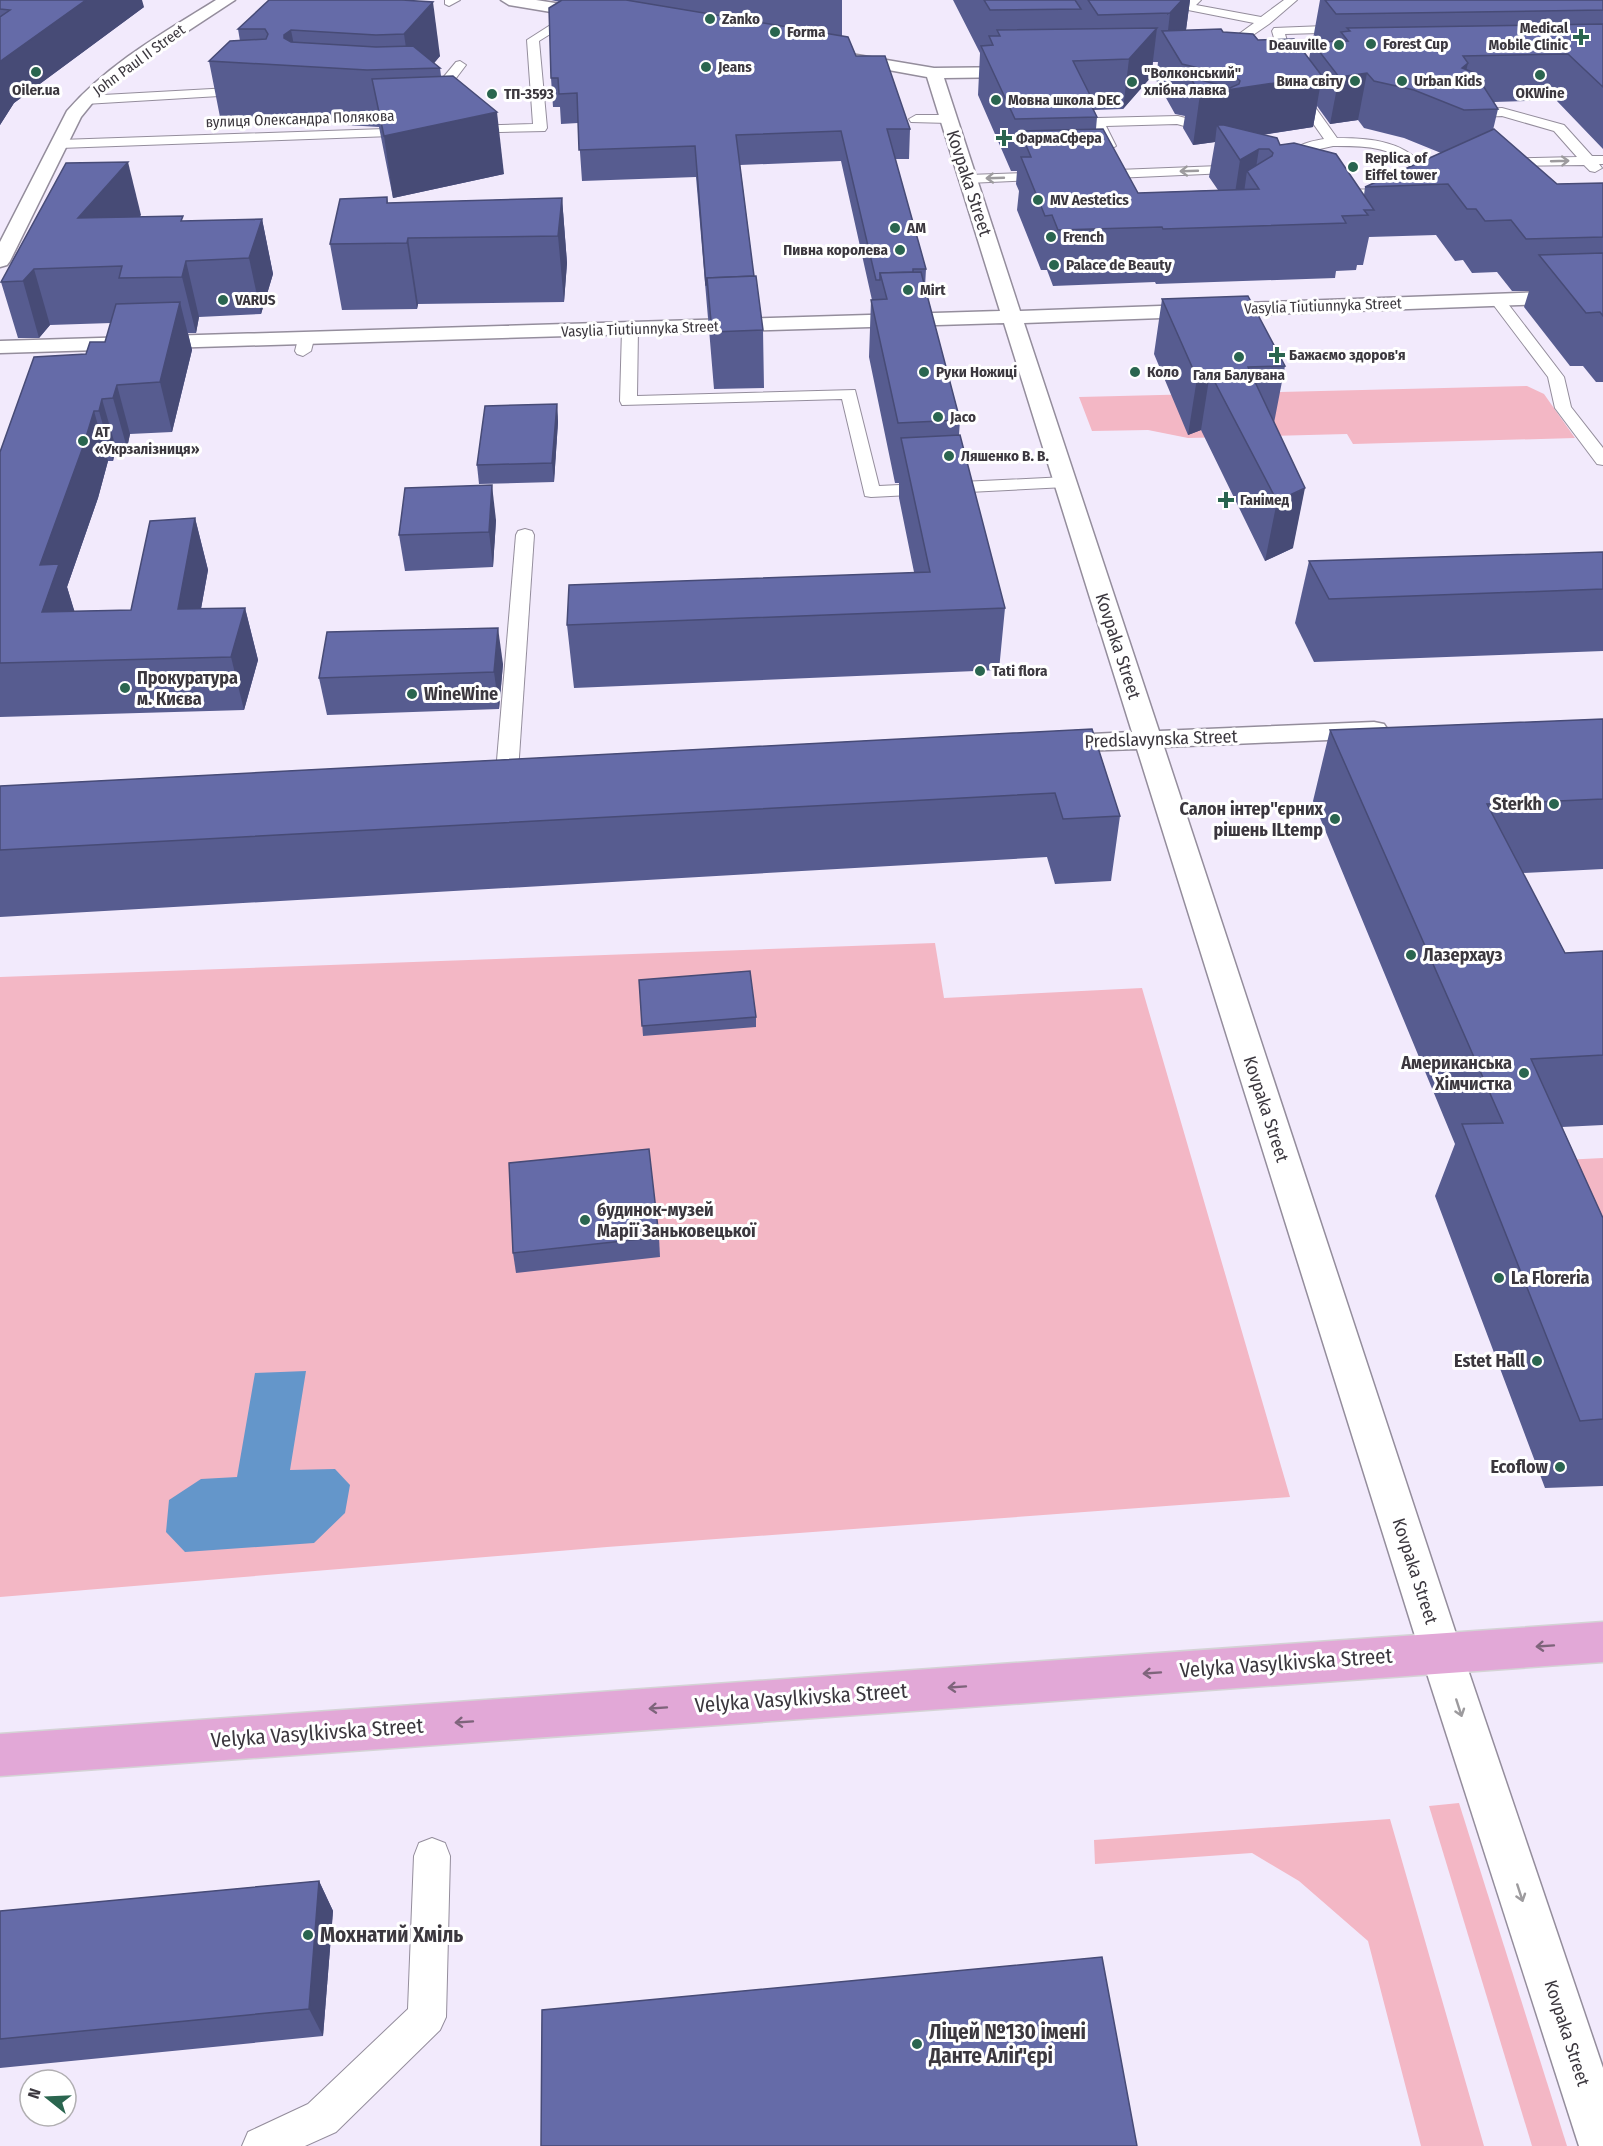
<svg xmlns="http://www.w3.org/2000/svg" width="1603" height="2146" font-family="'Fira Sans Condensed',sans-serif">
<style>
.green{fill:#f3b7c5}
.water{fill:#6496ca}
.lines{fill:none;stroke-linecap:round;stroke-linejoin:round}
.service-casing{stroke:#948d9c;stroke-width:2}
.minor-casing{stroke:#948d9c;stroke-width:3}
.tertiary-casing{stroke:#948d9c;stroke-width:3}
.primary-casing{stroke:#d4d3d5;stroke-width:3}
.service{fill:#fff;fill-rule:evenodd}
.minor{fill:#fff;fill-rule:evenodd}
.tertiary{fill:#fff;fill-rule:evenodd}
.primary{fill:#e2a8d7;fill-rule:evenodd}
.wall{fill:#575c90;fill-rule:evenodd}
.shaded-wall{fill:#474b76}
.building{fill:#656ba8;stroke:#474b76;stroke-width:1.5}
.oneway{stroke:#9d9b9e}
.oneway2{stroke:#7e647b}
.poi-dot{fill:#2a654f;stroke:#fff;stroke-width:2}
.labels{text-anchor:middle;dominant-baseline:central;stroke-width:6;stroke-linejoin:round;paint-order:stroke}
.far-poi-label{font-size:15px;font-weight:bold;fill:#3b373e;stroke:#fff;text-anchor:start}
.far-street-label{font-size:15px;fill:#3b373e;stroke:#fff}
.street-label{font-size:18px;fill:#3b373e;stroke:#fff}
.poi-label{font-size:18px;font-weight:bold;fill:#3b373e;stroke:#fff;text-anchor:start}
.near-street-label{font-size:21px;fill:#3b373e;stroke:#fff}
.near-poi-label{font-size:21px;font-weight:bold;fill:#3b373e;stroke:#fff;text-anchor:start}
</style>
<rect width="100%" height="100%" fill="#f2eafc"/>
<g class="green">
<path d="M1527 386 1544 394 1575 438 1353 444 1347 434 1188 438 1148 430 1092 431 1079 397Z"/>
<path d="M935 943 944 998 1142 988 1290 1497 607 1547 0 1597V977Z"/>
<path d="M1603 1158V1250L1563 1160Z"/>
<path d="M1459 1803 1567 2146H1532L1429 1806Z"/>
<path d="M1390 1819 1484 2146H1421L1368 1941 1299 1881 1252 1853 1095 1864 1094 1840Z"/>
</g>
<path class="water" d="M306 1371 290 1470 335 1469 350 1485 345 1513 314 1543 185 1552 166 1532 169 1500 201 1479 237 1477 255 1373Z"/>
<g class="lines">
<g class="service-casing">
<g id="service">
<path d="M445 0H460L449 6 445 4Z"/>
<path d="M1188 0H1201L1196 5 1261 17 1284 0H1297L1269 24 1221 57 1217 56 1215 53 1217 50 1254 23 1183 9 1181 7Z"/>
<path d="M577 8 583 12 581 15 539 41 547 128 545 131 460 133 458 130 460 127 465 126 533 124 527 40Z"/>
<path d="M1350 25 1354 26V32L1285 34 1295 69 1289 73 1283 69 1272 31 1274 28Z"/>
<path d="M460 61 466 65 441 98H422L421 95 422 92 432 91 456 62Z"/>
<path d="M1295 85 1300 86 1337 138C1371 138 1408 141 1428 172 1425 177 1421 183 1416 186 1388 205 1317 199 1292 177 1287 173 1284 167 1281 162 1292 146 1306 142 1324 139L1289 89ZM1333 146C1361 146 1397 145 1414 172 1389 200 1315 193 1295 162L1306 152Z"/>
<path d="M248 87 253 88 254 91 253 94 85 104 79 100 85 96Z"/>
<path d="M1502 108 1564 125 1592 156H1603V164H1599L1602 168 1595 172 1590 171 1584 165 1491 166 1489 163 1496 159 1577 157 1554 131 1502 116 1462 118 1455 114 1462 110Z"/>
<path d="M916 115H949L956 119 949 123 911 122 909 119Z"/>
<path d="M1178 116 1222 128 1224 131 1217 135 1177 124 1106 126 1116 146 1109 150 1102 146 1090 122 1097 118Z"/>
<path d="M414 128 419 129 421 132 419 135 60 148 53 144 60 140Z"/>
<path d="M1245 165 1250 166 1252 169 1250 172 1092 179 1085 175 1092 171Z"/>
<path d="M1050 172 1055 173 1057 176 1055 179 968 183 961 179 968 175Z"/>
<path d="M1497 294 1502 296 1564 377 1571 407 1603 448V465L1597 464 1555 408 1548 377 1489 299Z"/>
<path d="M630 324 638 329 637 396 855 390 879 486 1066 477 1072 478 1075 482 1072 486 1066 487 871 497 865 496 842 399 622 405 620 401 622 329Z"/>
<path d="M306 334 314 339 311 351 303 356 297 354 295 351 298 339Z"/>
<path d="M525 529 532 531 534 535 518 772 515 777 507 779 499 777 496 772 516 535 518 531Z"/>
<path d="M432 1838 445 1843 450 1856 446 2017 440 2030 336 2132 305 2146H242L248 2132 308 2104 408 2009 414 1856 419 1843Z"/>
</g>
</g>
<g class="minor-casing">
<g id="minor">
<path d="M501 0H536L593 9 601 14 593 19 509 5Z"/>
<path d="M845 53 934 68 1023 67 1031 72 1023 77 944 78 1020 311 1603 290V302L1024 323 1159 731 1374 722 1384 724 1388 730 1384 736 1374 738 1164 747 1462 1652 1456 1666 1441 1672 1426 1666 1420 1652 1137 749 1051 752 1041 750 1037 744 1041 738 1051 736 1132 732 1004 323 0 353V341L1000 311 927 77 839 61 837 58Z"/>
</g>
</g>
<g class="tertiary-casing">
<g id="tertiary">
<path d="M216 0H235L130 69 94 101 81 117 10 261 7 265 0 267V242L67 111C109 63 163 33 216 0Z"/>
<path d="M1441 1632 1456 1638 1462 1652 1603 2068V2146H1579L1578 2143 1420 1652 1426 1638Z"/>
</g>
</g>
<g class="primary-casing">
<path id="primary" d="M1603 1622V1662L0 1776V1734Z"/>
</g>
<use href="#service" class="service"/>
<use href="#minor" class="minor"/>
<use href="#tertiary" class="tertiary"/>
<use href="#primary" class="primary"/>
</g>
<g class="wall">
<path d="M0 0 144 7 14 103 0 125Z"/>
<path d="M402 0 440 56 434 63 440 68 441 76 504 174 393 198 379 127 220 117 209 61 240 41 238 29Z"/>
<path d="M551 0H842V36L856 56 910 129 909 159H895L926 269 925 287 960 420 959 435 1005 608 999 670 574 688 567 625 914 572 899 498V483H895L869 357 871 300H872L841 161 740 165 754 276 763 330 764 388 714 389 708 317V318L696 177 582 181 578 123 561 124 560 107H553L551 78 560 2Z"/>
<path d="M953 0H1190L1186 30 1223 32 1258 40 1309 59 1312 42H1315L1313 39 1320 0H1603V149L1556 100 1494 102 1498 109 1493 130 1557 184 1603 183V382H1596L1583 366H1570L1524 307 1529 291H1512L1497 272 1472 273 1463 260 1455 261 1436 235 1369 237 1363 265H1357L1356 270 1336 271 1335 278 1156 284 1155 282 1053 286 1047 270H1041L1017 210 1019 191 1016 184 1017 171H1011L978 95 980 53ZM1153 62H1158L1156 80 1175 114 1185 116 1183 128 1193 145 1215 142 1209 177 1218 190 1138 193 1096 129 1097 117 1094 110 1123 109 1151 77ZM1317 106 1330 124 1358 120 1364 128 1404 138 1441 153 1365 187 1364 195 1262 135 1313 127Z"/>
<path d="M387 197 388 203 562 198 567 263 564 302 418 304 417 309 342 310 330 244Z"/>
<path d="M141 215 139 217 184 221 262 219 273 274 261 314 199 317 196 333H188L192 350 172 432 130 434 127 448H116L113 461H108L98 498 67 587 74 611 131 610 195 518 208 570 201 609 245 608 258 660 244 710 0 717V452L86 354 105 342 111 323 50 325 39 338H18L1 282Z"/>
<path d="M1162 299 1285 366 1274 423 1293 548 1265 561 1201 430 1188 435 1154 354Z"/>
<path d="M557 404 558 422 554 482 479 484 477 465Z"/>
<path d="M496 520 493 567 405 571 399 535Z"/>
<path d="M1603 552V651L1314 662 1295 623 1309 561Z"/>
<path d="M503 664 499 709 327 715 319 678Z"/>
<path d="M1603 719V869L1523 873 1565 953 1603 951V1125L1562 1127 1603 1218V1486L1545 1488 1435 1196 1455 1144 1313 801 1330 730Z"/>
<path d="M1092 729 1120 816 1111 881 1055 884 1047 857 0 917V786Z"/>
<path d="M639 980 756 1017V1027L643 1036Z"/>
<path d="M659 1237 660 1257 516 1273 513 1253Z"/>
<path d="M319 1881 333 1911 323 2036 0 2068V1911Z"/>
</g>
<g class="shaded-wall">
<path d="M86 0H142L144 7 14 103 0 125V62L2 60Z"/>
<path d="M1182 0H1190L1185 37 1167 39 1170 13 1167 15V14Z"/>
<path d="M433 2 440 56 430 68 409 69 404 34Z"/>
<path d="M1157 28 1151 77 1123 109 1129 59Z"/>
<path d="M291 30 298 66 284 38V35Z"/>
<path d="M1468 63 1458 107 1462 68Z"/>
<path d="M1367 73 1358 120 1330 124 1339 77Z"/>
<path d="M1322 76 1313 127 1227 140 1217 125 1215 142 1193 145 1200 94Z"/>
<path d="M497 112 504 174 393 198 384 136Z"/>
<path d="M1259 149 1254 180 1247 171 1242 207 1232 213 1240 160Z"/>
<path d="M128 162 141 215 98 266 78 218Z"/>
<path d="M562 198 567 263 564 302 558 236Z"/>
<path d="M262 219 273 274 261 314 249 258Z"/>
<path d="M408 238 418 304 417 309 407 243Z"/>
<path d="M186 261 199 317 196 333 182 277Z"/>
<path d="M34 269 50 325 39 338 23 281Z"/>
<path d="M180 302 192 350 172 432 160 382Z"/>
<path d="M1210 373 1201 430 1188 435 1197 378Z"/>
<path d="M117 385 130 434 127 448 113 398Z"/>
<path d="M102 399 116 448 113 461 99 411Z"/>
<path d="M557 404 558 422 554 482 552 463Z"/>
<path d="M94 411 108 461 98 498 67 587 76 616 42 612 40 565Z"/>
<path d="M492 485 496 520 493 567 489 532Z"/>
<path d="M1305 488 1293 548 1265 561 1277 501Z"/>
<path d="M195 518 208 570 192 658 178 609Z"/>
<path d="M245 608 258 660 244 710 231 657Z"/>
<path d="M498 628 503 664 499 709 494 672Z"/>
<path d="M319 1881 333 1911 323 2036 309 2009Z"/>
</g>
<g class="building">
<path d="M0 0H86L2 60 0 62V17L10 10 0 9Z"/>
<path d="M269 0H402L433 2 404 34 376 35 291 30 284 35V38L291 42 376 47 413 46 440 68 367 70 209 61 230 41 266 39 268 34 265 29H238Z"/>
<path d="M562 0H626L848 37 856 56H885L910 129H887L926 269H913V272L880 273V280H876L841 131 736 135 754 276 707 278V285H706L695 146 579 150 577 93 559 94 558 78H551L549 8Z"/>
<path d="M984 0H1075L1081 9 990 10Z"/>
<path d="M1088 0H1182L1170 13 1098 15Z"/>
<path d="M1325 0H1603V10L1336 14Z"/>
<path d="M1603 24V87L1568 54 1463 56 1468 63 1462 68 1475 73 1498 109 1464 110 1414 90 1374 81 1367 73 1339 77 1312 42 1348 41 1341 32 1350 31 1347 28Z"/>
<path d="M1157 28 1129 59 1073 61 1091 97H1087L1097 117 1015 119 981 46 993 45 989 36H1000L997 30Z"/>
<path d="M1221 29 1223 32 1253 34 1258 40 1294 39 1322 76 1200 94 1190 77 1230 88 1239 84 1240 81 1236 77 1182 64 1162 31Z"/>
<path d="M453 76 497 112 384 136 372 79Z"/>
<path d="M1217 125H1224L1277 138 1280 145 1294 143 1336 154 1374 210H1364L1368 215 1342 216 1346 223 1163 229 1162 227 1058 230 1052 215 1045 216 1021 157H1031L1020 131 1103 129 1138 193 1259 189 1247 171 1272 156 1273 153 1269 149H1259L1240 160Z"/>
<path d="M1494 129 1557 184 1603 183V237L1526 239 1511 220 1485 221 1476 209H1467L1448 184 1365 187Z"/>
<path d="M128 162 78 218 183 216 181 221 262 219 249 258 186 261 182 277 119 278 122 266 34 269 23 281 1 282 66 163Z"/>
<path d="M387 197V203L562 198 558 236 408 238 407 243 330 244 340 199Z"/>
<path d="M1603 253V316L1600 312 1586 313 1539 255Z"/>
<path d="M921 272 960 420 898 423 871 300 887 299 880 273Z"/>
<path d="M756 276 763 330 712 332 707 278Z"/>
<path d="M1248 296 1285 366 1248 367 1305 488 1277 501 1210 373 1197 378 1162 299Z"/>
<path d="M180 302 160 382 117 385 113 398 102 399 99 411H94L83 447 40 565 59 564 42 612 131 610 150 521 195 518 178 609 245 608 231 657 0 663V452L34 357 86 354 90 342H105L116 304Z"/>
<path d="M557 404 552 463 477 465 485 406Z"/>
<path d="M960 435 1005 608 567 625 569 585 930 572 901 438Z"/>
<path d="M492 485 489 532 399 535 405 488Z"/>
<path d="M1603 552V589L1329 599 1309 561Z"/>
<path d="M498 628 494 672 319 678 327 632Z"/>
<path d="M1603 719V799L1487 804 1565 953 1603 951V1055L1531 1059 1603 1218V1419L1580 1421 1462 1124 1503 1123 1330 730Z"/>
<path d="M1092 729 1120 816 1063 819 1055 793 0 850V786Z"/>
<path d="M750 971 756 1017 642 1026 639 980Z"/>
<path d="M649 1149 659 1237 513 1253 509 1163Z"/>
<path d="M319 1881 309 2009 0 2039V1911Z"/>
<path d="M1102 1957 1137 2146H541L542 2010Z"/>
</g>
<defs><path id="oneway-shaft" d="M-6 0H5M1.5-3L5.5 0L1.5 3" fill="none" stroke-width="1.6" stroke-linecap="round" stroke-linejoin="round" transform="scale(1.5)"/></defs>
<g class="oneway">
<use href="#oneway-shaft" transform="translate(1560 161) rotate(-2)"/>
<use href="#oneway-shaft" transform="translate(1189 171) rotate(178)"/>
<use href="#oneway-shaft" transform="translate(995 178) rotate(178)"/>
<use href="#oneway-shaft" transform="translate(1459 1708) rotate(72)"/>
<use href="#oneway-shaft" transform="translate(1520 1893) rotate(72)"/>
</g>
<g class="oneway2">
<use href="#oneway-shaft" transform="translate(1545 1646) rotate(176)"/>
<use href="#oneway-shaft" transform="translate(1152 1673) rotate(176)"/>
<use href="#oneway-shaft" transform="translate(957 1687) rotate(176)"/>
<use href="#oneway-shaft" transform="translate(658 1708) rotate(176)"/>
<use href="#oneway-shaft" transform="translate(464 1722) rotate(176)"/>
</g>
<g class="poi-dot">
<circle cx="710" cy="19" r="6"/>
<circle cx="775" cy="32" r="6"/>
<path d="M1578 28h6v6h6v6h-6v6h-6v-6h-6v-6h6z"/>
<circle cx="1371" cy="44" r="6"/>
<circle cx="1339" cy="45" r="6"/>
<circle cx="706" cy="67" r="6"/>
<circle cx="36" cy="72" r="6"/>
<circle cx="1540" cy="75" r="6"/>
<circle cx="1355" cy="81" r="6"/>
<circle cx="1402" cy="81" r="6"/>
<circle cx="1132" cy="82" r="6"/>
<circle cx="492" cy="94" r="6"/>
<circle cx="996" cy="100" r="6"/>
<path d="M1001 129h6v6h6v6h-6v6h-6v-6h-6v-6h6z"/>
<circle cx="1353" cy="167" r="6"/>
<circle cx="1038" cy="200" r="6"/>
<circle cx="895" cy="228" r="6"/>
<circle cx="1051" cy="237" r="6"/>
<circle cx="900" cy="250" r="6"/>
<circle cx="1054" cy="265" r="6"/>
<circle cx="908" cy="290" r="6"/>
<circle cx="223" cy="300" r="6"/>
<path d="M1274 346h6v6h6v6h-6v6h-6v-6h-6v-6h6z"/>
<circle cx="1239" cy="357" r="6"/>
<circle cx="924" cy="372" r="6"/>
<circle cx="1135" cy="372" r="6"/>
<circle cx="938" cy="417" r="6"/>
<circle cx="83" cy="441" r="6"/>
<circle cx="949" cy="456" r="6"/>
<path d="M1223 491h6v6h6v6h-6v6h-6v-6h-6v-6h6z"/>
<circle cx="980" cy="671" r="6"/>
<circle cx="125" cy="688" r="6"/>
<circle cx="412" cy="694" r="6"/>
<circle cx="1554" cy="804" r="6"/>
<circle cx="1335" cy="819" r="6"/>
<circle cx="1411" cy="955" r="6"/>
<circle cx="1524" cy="1073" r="6"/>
<circle cx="585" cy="1220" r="6"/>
<circle cx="1499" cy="1278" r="6"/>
<circle cx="1537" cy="1361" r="6"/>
<circle cx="1560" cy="1467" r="6"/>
<circle cx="308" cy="1935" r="6"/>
<circle cx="917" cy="2044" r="6"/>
</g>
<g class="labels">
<g class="far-poi-label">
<text x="722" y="19">Zanko</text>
<text x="1568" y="28" text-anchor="end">Medical<tspan x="1568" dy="17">Mobile Clinic</tspan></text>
<text x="787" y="32">Forma</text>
<text x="1383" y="44">Forest Cup</text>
<text x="1327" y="45" text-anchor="end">Deauville</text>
<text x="718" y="67">Jeans</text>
<text x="1144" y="73">"Волконський"<tspan x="1144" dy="17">хлібна лавка</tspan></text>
<text x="1343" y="81" text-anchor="end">Вина світу</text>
<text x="1414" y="81">Urban Kids</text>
<text x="36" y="90" text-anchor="middle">Oiler.ua</text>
<text x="1540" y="93" text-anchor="middle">OKWine</text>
<text x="504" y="94">ТП-3593</text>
<text x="1008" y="100">Мовна школа DEC</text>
<text x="1016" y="138">ФармаСфера</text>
<text x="1365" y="158">Replica of<tspan x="1365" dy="17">Eiffel tower</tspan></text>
<text x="1050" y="200">MV Aestetics</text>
<text x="907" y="228">AM</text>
<text x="1063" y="237">French</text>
<text x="888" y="250" text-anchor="end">Пивна королева</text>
<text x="1066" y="265">Palace de Beauty</text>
<text x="920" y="290">Mirt</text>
<text x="235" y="300">VARUS</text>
<text x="1289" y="355">Бажаємо здоров'я</text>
<text x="936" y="372">Руки Ножиці</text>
<text x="1147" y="372">Коло</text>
<text x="1239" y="375" text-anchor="middle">Галя Балувана</text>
<text x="950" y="417">Jaco</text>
<text x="95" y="432">АТ<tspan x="95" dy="17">«Укрзалізниця»</tspan></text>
<text x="961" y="456">Ляшенко В. В.</text>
<text x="1240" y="500">Ганімед</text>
<text x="992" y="671">Tati flora</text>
</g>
<g class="far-street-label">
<text transform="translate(139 60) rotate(-36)">John Paul II Street</text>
<text transform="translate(300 119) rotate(-2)">вулиця Олександра Полякова</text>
<text transform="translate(1323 306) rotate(-2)">Vasylia Tiutiunnyka Street</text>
<text transform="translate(640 329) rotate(-2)">Vasylia Tiutiunnyka Street</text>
</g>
<g class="street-label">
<text transform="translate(969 183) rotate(72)">Kovpaka Street</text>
<text transform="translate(1118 646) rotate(72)">Kovpaka Street</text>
<text transform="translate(1161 739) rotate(-2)">Predslavynska Street</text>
<text transform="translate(1266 1109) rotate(72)">Kovpaka Street</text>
<text transform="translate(1415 1571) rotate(72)">Kovpaka Street</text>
<text transform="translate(1567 2033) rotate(72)">Kovpaka Street</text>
</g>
<g class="poi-label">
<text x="137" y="678">Прокуратура<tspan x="137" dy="21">м. Києва</tspan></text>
<text x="424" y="694">WineWine</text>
<text x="1542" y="804" text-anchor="end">Sterkh</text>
<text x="1323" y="809" text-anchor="end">Салон інтер"єрних<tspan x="1323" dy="21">рішень ILtemp</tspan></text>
<text x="1423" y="955">Лазерхауз</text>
<text x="1512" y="1063" text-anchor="end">Американська<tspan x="1512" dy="21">Хiмчистка</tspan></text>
<text x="597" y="1210">будинок-музей<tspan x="597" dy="21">Марії Заньковецької</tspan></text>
<text x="1511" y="1278">La Floreria</text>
<text x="1525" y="1361" text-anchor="end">Estet Hall</text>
<text x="1548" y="1467" text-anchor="end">Ecoflow</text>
</g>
<g class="near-street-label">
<text transform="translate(1286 1663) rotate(-4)">Velyka Vasylkivska Street</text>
<text transform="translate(801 1698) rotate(-4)">Velyka Vasylkivska Street</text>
<text transform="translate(317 1733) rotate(-4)">Velyka Vasylkivska Street</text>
</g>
<g class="near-poi-label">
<text x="320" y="1935">Мохнатий Хміль</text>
<text x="929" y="2032">Ліцей №130 імені<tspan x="929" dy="24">Данте Аліґ'єрі</tspan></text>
</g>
</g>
<g transform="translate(48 2098) rotate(288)"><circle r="28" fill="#ffffff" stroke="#b1afb2" stroke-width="1.5"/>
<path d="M0-4.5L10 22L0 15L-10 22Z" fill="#2a654f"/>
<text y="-9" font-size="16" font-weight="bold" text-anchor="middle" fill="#3b373e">N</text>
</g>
</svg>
